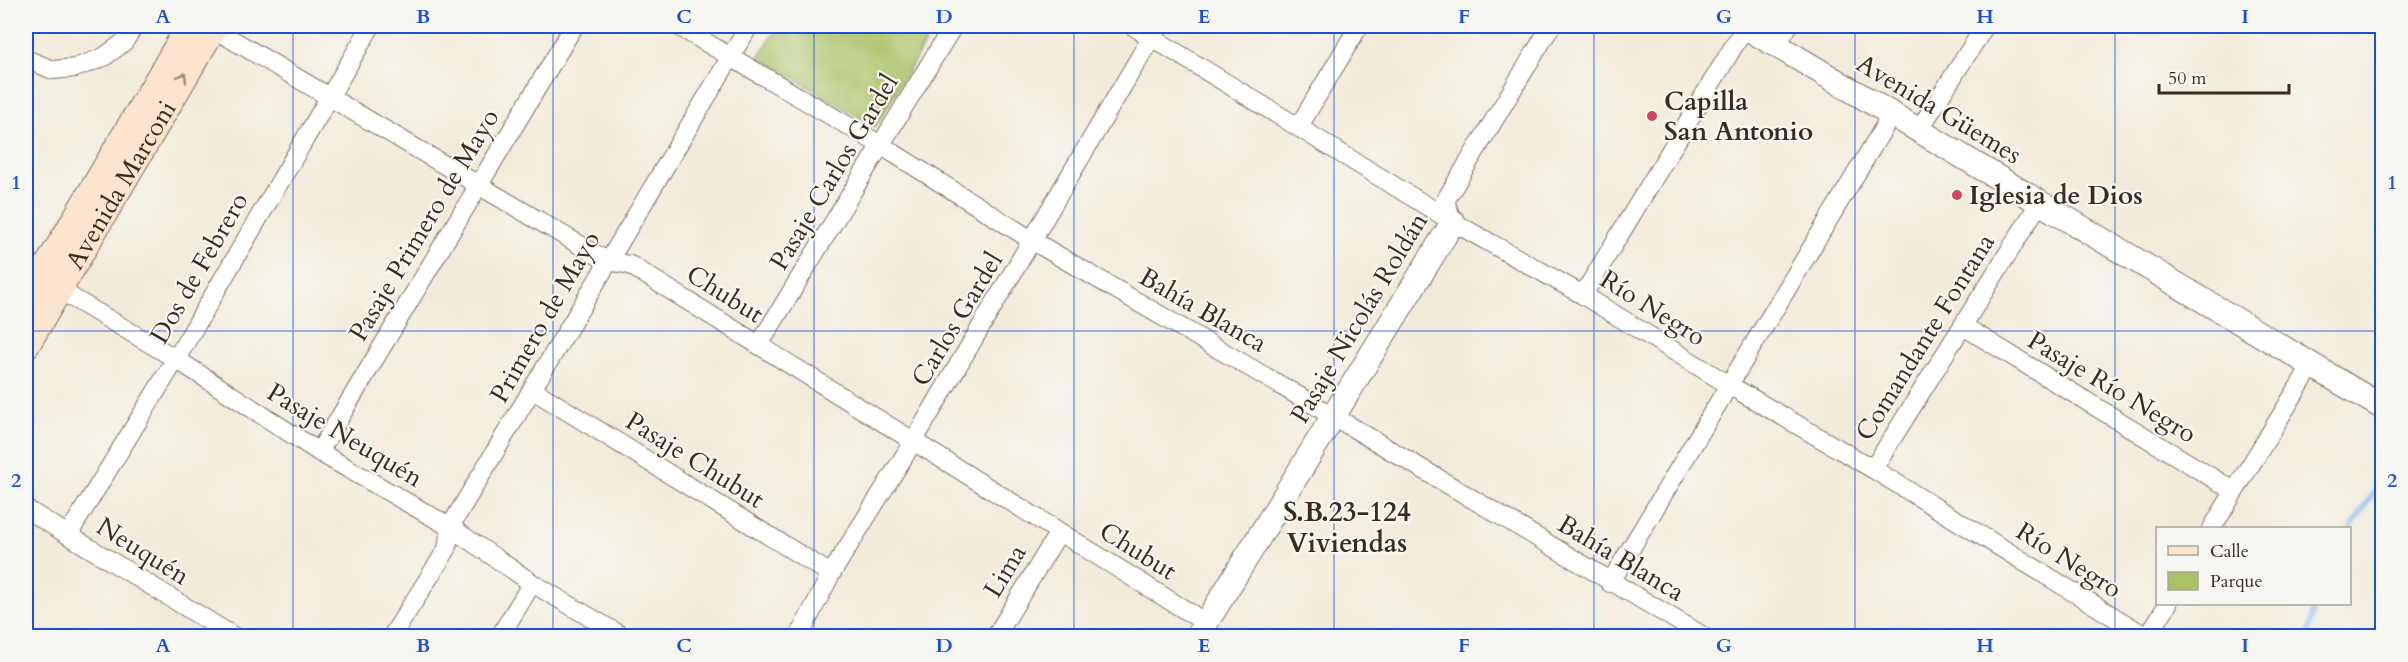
<svg xmlns="http://www.w3.org/2000/svg" width="2408" height="662" font-family="Cardo,serif">
<style>
.green{fill:#aac166;stroke:#727642;stroke-width:1.5}
.lines{fill:none;stroke-linecap:round;stroke-linejoin:round}
.stream{stroke:#83bcf4;stroke-width:5}
.minor-casing{stroke:#7b6e5f;stroke-width:20}
.tertiary-casing{stroke:#7b6e5f;stroke-width:26}
.secondary-casing{stroke:#7b6e5f;stroke-width:29}
.minor{stroke:#fff;stroke-width:18}
.tertiary{stroke:#fff;stroke-width:24}
.secondary{stroke:#fce5cf;stroke-width:27}
.oneway{stroke:#9c8876}
.grid{fill:none;stroke:#1d4ed8;stroke-width:1.5;stroke-opacity:0.55}
.poi-dot{fill:#d1495b;stroke:#f6f6f2;stroke-width:2}
.labels{text-anchor:middle;dominant-baseline:central;stroke-width:4.5;stroke-linejoin:round;paint-order:stroke}
.poi-label{font-size:26px;font-weight:bold;fill:#3b2a1e;stroke:#f6f6f2;text-anchor:start}
.street-label{font-size:26px;fill:#3b2a1e;stroke:#f6f6f2}
.neighbourhood-label{font-size:27px;font-weight:bold;fill:#3b2a1e;stroke:#f6f6f2}
.neatline{fill:none;stroke:#1d4ed8;stroke-width:2}
.grid-label{font-size:20px;text-anchor:middle;font-weight:bold;fill:#1d4ed8}
</style>
<rect width="100%" height="100%" fill="#f6f6f2"/>
<filter id="ink" filterUnits="userSpaceOnUse"><feTurbulence type="fractalNoise" baseFrequency=".0167" numOctaves="2"/><feDisplacementMap in="SourceGraphic" scale="12" xChannelSelector="R" yChannelSelector="G"/><feConvolveMatrix kernelMatrix="1 2 1 2 8 2 1 2 1" color-interpolation-filters="sRGB"/></filter>
<filter id="wash" filterUnits="userSpaceOnUse"><feTurbulence type="fractalNoise" baseFrequency=".008" numOctaves="4" result="noise"/><feDisplacementMap in="SourceGraphic" scale="24" xChannelSelector="R" yChannelSelector="G"/><feGaussianBlur stdDeviation="1.35" result="paint"/><feColorMatrix in="noise" values="0 0 0 0 0 0 0 0 0 0 0 0 0 0 0 0 0 1.4 0 .05"/><feComposite in="paint" operator="in"/></filter>
<g filter="url(#wash)">
<rect width="100%" height="100%" fill="#f2ebd9"/>
<path class="green" d="M778 26H935L875 127 759 57Z"/>
<g class="lines">
<g class="stream">
<path d="M2350 530 2382 479"/>
<path d="M2308 636 2314 604"/>
</g>
</g>
</g>
<g filter="url(#ink)">
<g class="lines">
<g class="minor-casing">
<g id="minor">
<path d="M209 26 607 261 630 265 1206 623"/>
<path d="M678 26 879 144 1033 241 1333 416 1703 636"/>
<path d="M1133 26 1453 222 1583 295 1729 385 1873 469 2145 636"/>
<path d="M1777 45 1788 26"/>
<path d="M26 59 53 70 75 68 104 57 124 42 134 26"/>
<path d="M1299 126 1359 26"/>
<path d="M1919 130 1985 26"/>
<path d="M1453 222 1445 201 1551 26"/>
<path d="M49 284 176 359 319 452 450 527 532 583 622 636"/>
<path d="M1583 295 1746 26"/>
<path d="M1963 326 2234 491"/>
<path d="M759 345 953 26"/>
<path d="M533 390 831 574"/>
<path d="M319 452 574 26"/>
<path d="M1873 469 2040 202"/>
<path d="M26 509 233 636"/>
<path d="M2212 528 2312 365"/>
<path d="M68 535 176 359 371 26"/>
<path d="M1610 583 1892 114"/>
<path d="M392 636 447 549 450 527 749 26"/>
<path d="M500 636 532 583"/>
<path d="M799 636 831 574 913 442 1158 26"/>
<path d="M996 636 1059 532"/>
<path d="M2148 636 2168 604"/>
</g>
</g>
<g class="tertiary-casing">
<g id="tertiary">
<path d="M1744 26 2382 407"/>
<path d="M1198 636 1453 222"/>
</g>
</g>
<g class="secondary-casing">
<g id="secondary">
<path d="M26 303 190 26"/>
<path id="s1" d="M26 345 214 26"/>
</g>
</g>
<use href="#minor" class="minor"/>
<use href="#tertiary" class="tertiary"/>
<use href="#secondary" class="secondary"/>
</g>
<defs><path id="oneway-chevron" d="M-2-3.5L2.5 0L-2 3.5" fill="none" stroke-width="1.6" stroke-linecap="round" stroke-linejoin="round" transform="scale(1.5)"/></defs>
<use class="oneway" href="#oneway-chevron" transform="translate(183 77) rotate(-60)"/>
</g>
<path class="grid" d="M293 26V636M553 26V636M814 26V636M1074 26V636M1334 26V636M1594 26V636M1855 26V636M2115 26V636M26 331H2382"/>
<g class="poi-dot">
<circle cx="1652" cy="116" r="6"/>
<circle cx="1957" cy="195" r="6"/>
</g>
<g class="labels">
<g class="poi-label">
<text x="1664" y="101">Capilla<tspan x="1664" dy="30">San Antonio</tspan></text>
<text x="1969" y="195">Iglesia de Dios</text>
</g>
<g class="street-label">
<text transform="translate(1939 109) rotate(31)">Avenida Güemes</text>
<text transform="translate(834 172) rotate(-59)">Pasaje Carlos Gardel</text>
<text stroke="none"><textPath href="#s1" startOffset="186">Avenida Marconi</textPath></text>
<text transform="translate(424 225) rotate(-59)">Pasaje Primero de Mayo</text>
<text transform="translate(199 268) rotate(-60)">Dos de Febrero</text>
<text transform="translate(725 294) rotate(32)">Chubut</text>
<text transform="translate(1653 308) rotate(32)">Río Negro</text>
<text transform="translate(1203 310) rotate(30)">Bahía Blanca</text>
<text transform="translate(545 317) rotate(-60)">Primero de Mayo</text>
<text transform="translate(1359 318) rotate(-59)">Pasaje Nicolás Roldán</text>
<text transform="translate(957 319) rotate(-59)">Carlos Gardel</text>
<text transform="translate(1925 337) rotate(-58)">Comandante Fontana</text>
<text transform="translate(2112 387) rotate(31)">Pasaje Río Negro</text>
<text transform="translate(345 435) rotate(31)">Pasaje Neuquén</text>
<text transform="translate(695 460) rotate(32)">Pasaje Chubut</text>
<text transform="translate(143 551) rotate(32)">Neuquén</text>
<text transform="translate(1138 551) rotate(32)">Chubut</text>
<text transform="translate(1621 558) rotate(31)">Bahía Blanca</text>
<text transform="translate(2069 560) rotate(32)">Río Negro</text>
<text transform="translate(1005 571) rotate(-59)">Lima</text>
</g>
<g class="neighbourhood-label">
<text x="1347" y="512">S.B.23-124<tspan x="1347" dy="31">Viviendas</tspan></text>
</g>
</g>
<rect width="2408" height="662" fill="none" stroke="#f6f6f2" stroke-width="66"/>
<rect x="2156" y="527" width="195" height="78" fill="#f6f6f2" stroke="#aba49d" stroke-width="1.5"/>
<rect x="2168" y="546" width="30" height="9" fill="#fce5cf" stroke="#aba49d" stroke-width="1.5"/>
<text x="2210" y="557" font-size="18" fill="#3b2a1e">Calle</text>
<rect x="2168" y="572" width="30" height="18" fill="#aac166" stroke="#aba49d" stroke-width="1.5"/>
<text x="2210" y="587" font-size="18" fill="#3b2a1e">Parque</text>
<path d="M2159 84v9h130v-9" fill="none" stroke="#3b2a1e" stroke-width="3"/>
<text x="2168" y="84" font-size="18" fill="#3b2a1e" stroke="#f6f6f2" stroke-width="4.5" paint-order="stroke">50 m</text>
<rect x="33" y="33" width="2342" height="596" class="neatline"/>
<g class="grid-label">
<text x="163" y="23">A</text>
<text x="423" y="23">B</text>
<text x="684" y="23">C</text>
<text x="944" y="23">D</text>
<text x="1204" y="23">E</text>
<text x="1464" y="23">F</text>
<text x="1724" y="23">G</text>
<text x="1985" y="23">H</text>
<text x="2245" y="23">I</text>
<text x="16" y="189">1</text>
<text x="2392" y="189">1</text>
<text x="16" y="487">2</text>
<text x="2392" y="487">2</text>
<text x="163" y="652">A</text>
<text x="423" y="652">B</text>
<text x="684" y="652">C</text>
<text x="944" y="652">D</text>
<text x="1204" y="652">E</text>
<text x="1464" y="652">F</text>
<text x="1724" y="652">G</text>
<text x="1985" y="652">H</text>
<text x="2245" y="652">I</text>
</g>
</svg>
